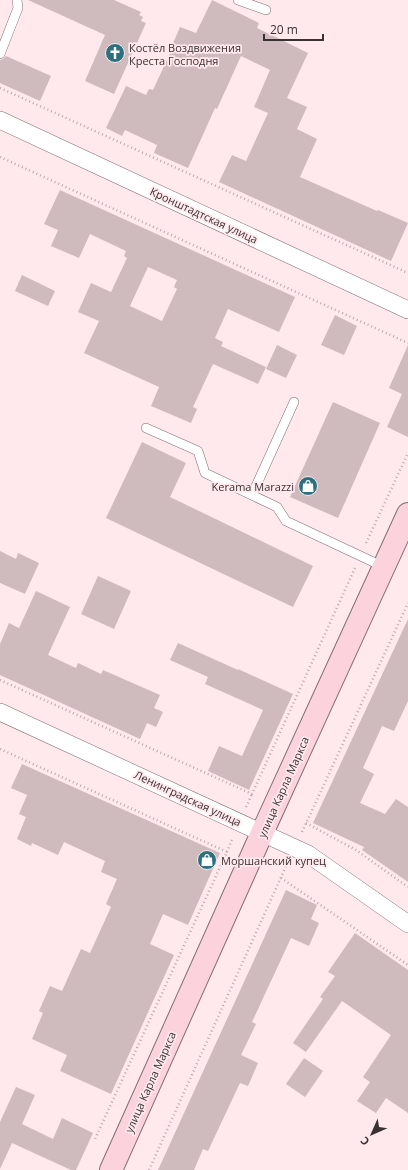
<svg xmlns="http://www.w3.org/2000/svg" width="408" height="1170" font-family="'Open Sans',sans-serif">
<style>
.building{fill:#cfbabe;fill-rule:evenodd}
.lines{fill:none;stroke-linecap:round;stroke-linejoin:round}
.lane-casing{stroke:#816e71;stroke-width:10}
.street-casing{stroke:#816e71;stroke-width:18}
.secondary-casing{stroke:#816e71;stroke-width:24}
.path{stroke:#baa9ac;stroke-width:2.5;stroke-dasharray:1 3;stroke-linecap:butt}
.lane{stroke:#fff;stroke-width:9}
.street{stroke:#fff;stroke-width:17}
.secondary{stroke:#fcd2dd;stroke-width:22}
.labels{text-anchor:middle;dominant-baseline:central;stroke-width:3.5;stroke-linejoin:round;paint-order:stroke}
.poi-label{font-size:11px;fill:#393132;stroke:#ffe9ed;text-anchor:start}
.street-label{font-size:11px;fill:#393132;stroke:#ffe9ed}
</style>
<rect width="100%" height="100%" fill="#ffe9ed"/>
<g class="building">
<path d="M28 0H114L141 12 139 15 143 17 141 21 146 23 114 94 85 81 105 35Z"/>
<path d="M212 0 259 23 257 28 308 53 287 98 307 107 297 129 317 139 300 177 377 211 378 210 408 223 391 261 219 182 232 155 246 161 268 113 254 107 270 70 241 56 217 109 215 108 188 168 154 153 157 145 125 130 122 136 106 128 126 86 146 95 149 89 153 90 172 49 171 48 180 27 196 33Z"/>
<path d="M6 56 51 76 40 101 0 83V60L3 59Z"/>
<path d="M60 190 295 297 279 332 228 309 215 338 223 342 221 346 266 367 258 384 213 364 193 407 197 409 191 423 151 406 159 387 84 353 99 321 78 312 91 283 111 292 127 258 124 256 126 251 90 234 79 258 51 246 58 230 44 224ZM148 267 177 280 174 287 177 289 162 321 130 306Z"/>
<path d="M22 275 55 291 48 306 15 291Z"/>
<path d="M335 315 357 326 344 355 321 345Z"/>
<path d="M277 345 297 355 286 378 266 369Z"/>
<path d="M408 345V437L387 427 402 394 389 388Z"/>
<path d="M333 402 380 423 338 518 290 497Z"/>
<path d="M142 442 186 463 170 497 313 566 293 607 106 518Z"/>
<path d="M0 551 16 559 18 553 39 563 25 594 0 583Z"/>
<path d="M98 576 131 591 114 629 81 614Z"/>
<path d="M36 591 70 607 48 655 76 668 78 663 101 674 103 670 160 695 154 708 163 712 156 727 147 723 140 739 0 675V644L9 623 19 628Z"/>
<path d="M408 619V701L394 731 382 726 363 768 374 774 360 803 385 814 396 799 408 807V882L362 850 364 847 313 823Z"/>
<path d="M178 643 238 670V669L293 694 249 790 208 771 219 746 242 756 263 710 205 684 208 677 170 660Z"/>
<path d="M22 764 220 853 188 925 163 914 150 944 174 955 111 1094 60 1071 67 1055 32 1039 43 1013 39 1011 50 986 62 991 81 949 90 953 111 907 106 904 117 879 101 872 105 861 64 842 58 855 32 843 31 846 17 839 26 817 19 814 27 795 11 788Z"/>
<path d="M286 890 317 905 311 919 319 923 309 946 291 938 252 1022 256 1024 241 1055 258 1063 248 1086 240 1083 208 1151 203 1149 194 1170H158Z"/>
<path d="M355 933 408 970V1113L386 1098 376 1113 357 1101 370 1082 363 1077 391 1035 342 1001 306 1052 293 1043 323 999 320 997 335 976 328 972Z"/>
<path d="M304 1058 323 1071 305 1097 286 1084Z"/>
<path d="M16 1087 35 1095 22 1124 53 1139 62 1118 93 1133 76 1170H71L12 1143 0 1169V1122Z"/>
</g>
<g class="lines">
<g class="lane-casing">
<g id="lane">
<path d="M238 0 266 10"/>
<path d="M0 54 18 8 17 0"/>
<path d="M146 428 198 451 205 473 277 507 286 521 384 567"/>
<path d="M252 495 294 402"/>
</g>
</g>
<g class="street-casing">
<g id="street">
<path d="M0 120 408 310"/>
<path d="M0 712 308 854 408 924"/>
</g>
</g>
<g class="secondary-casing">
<path id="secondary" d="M111 1170 262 833 408 514"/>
</g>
<g class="path">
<path d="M0 88 408 273"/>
<path d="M0 157 408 343"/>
<path d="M366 543 408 453"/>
<path d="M0 680 252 794 355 568"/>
<path d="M0 749 227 852 95 1139"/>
<path d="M246 807 252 794"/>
<path d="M306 823 356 850 408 887"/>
<path d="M302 832 408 603"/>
<path d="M227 852 232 839"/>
<path d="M281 878 408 965"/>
<path d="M149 1170 287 864"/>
</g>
<use href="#lane" class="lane"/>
<use href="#street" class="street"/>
<use href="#secondary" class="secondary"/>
</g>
<defs>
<g id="church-disc" transform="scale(1)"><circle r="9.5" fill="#2c7080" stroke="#ffe9ed"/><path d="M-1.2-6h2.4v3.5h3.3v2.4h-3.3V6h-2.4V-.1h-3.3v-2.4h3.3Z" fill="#fff"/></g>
<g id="shop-disc" transform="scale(1)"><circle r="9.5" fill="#2c7080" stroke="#ffe9ed"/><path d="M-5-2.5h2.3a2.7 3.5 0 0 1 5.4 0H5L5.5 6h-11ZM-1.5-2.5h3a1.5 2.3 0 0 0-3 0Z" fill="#fff"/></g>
</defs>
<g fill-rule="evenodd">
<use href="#church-disc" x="115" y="53"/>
<use href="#shop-disc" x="308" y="486"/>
<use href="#shop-disc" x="207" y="860"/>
</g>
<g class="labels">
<g class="poi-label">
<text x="129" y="47">Костёл Воздвижения<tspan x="129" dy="13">Креста Господня</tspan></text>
<text x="294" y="486" text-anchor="end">Kerama Marazzi</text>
<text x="221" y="860">Моршанский купец</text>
</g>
<g class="street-label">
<text transform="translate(204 215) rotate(25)">Кронштадтская улица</text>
<text transform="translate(283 787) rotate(-66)">улица Карла Маркса</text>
<text transform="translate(188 798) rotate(25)">Ленинградская улица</text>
<text transform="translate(150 1082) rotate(-66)">улица Карла Маркса</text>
</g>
</g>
<g transform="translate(372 1134) rotate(225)" stroke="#ffe9ed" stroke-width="3" paint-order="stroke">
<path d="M0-3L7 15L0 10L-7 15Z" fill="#393132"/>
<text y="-6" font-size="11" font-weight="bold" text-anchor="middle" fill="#393132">С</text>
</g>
<path d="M264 34v6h59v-6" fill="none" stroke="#393132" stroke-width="2"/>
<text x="270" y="34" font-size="12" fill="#393132" stroke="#ffe9ed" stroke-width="3" paint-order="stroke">20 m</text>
</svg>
